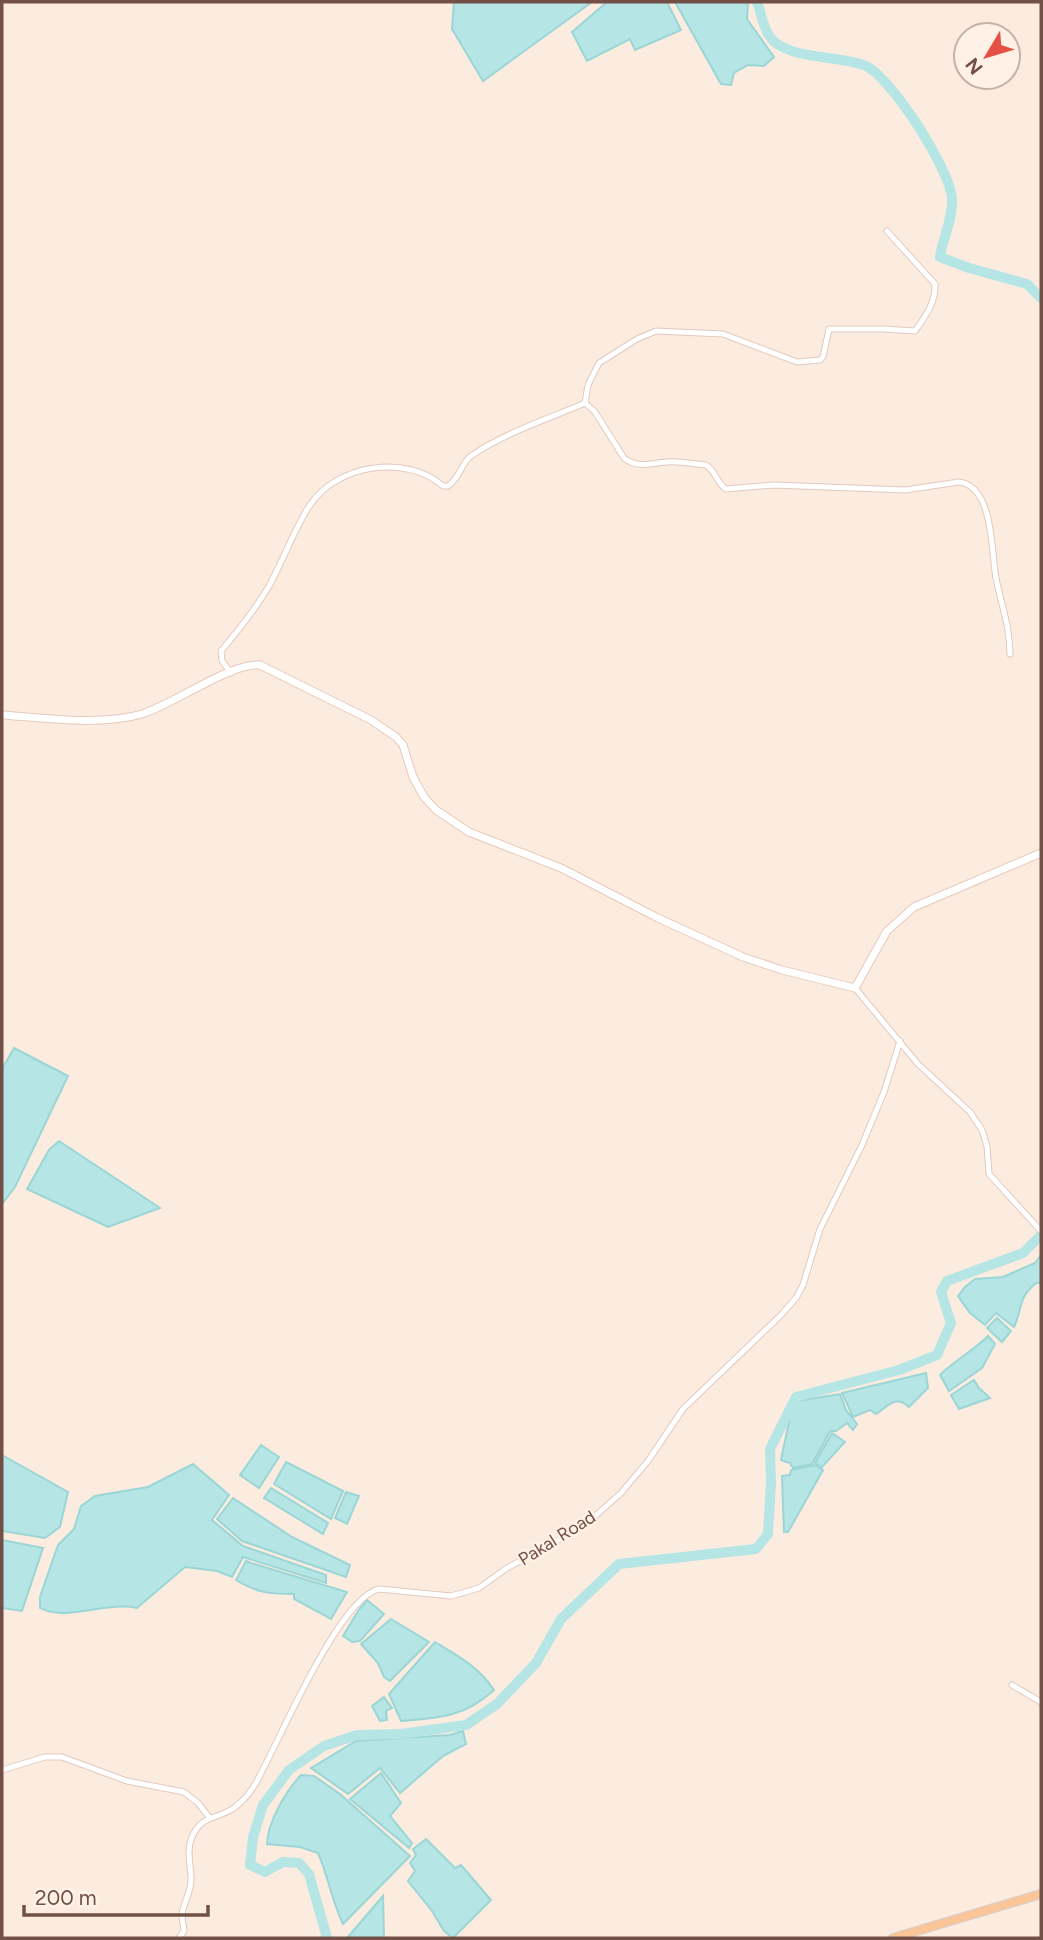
<svg xmlns="http://www.w3.org/2000/svg" width="1043" height="1940" font-family="Figtree,sans-serif">
<style>
.water{fill:#b5e5e4;stroke:#9bd6d6;stroke-width:2}
.lines{fill:none;stroke-linecap:round;stroke-linejoin:round}
.river{stroke:#b5e5e4;stroke-width:10}
.street-casing{stroke:#e2c9bf;stroke-width:7}
.secondary-casing{stroke:#e7c9bc;stroke-width:9}
.primary-casing{stroke:#d8cecb;stroke-width:10}
.street{stroke:#fff;stroke-width:5}
.secondary{stroke:#fff;stroke-width:7}
.primary{stroke:#fbc697;stroke-width:8}
.labels{text-anchor:middle;dominant-baseline:central;stroke-width:5;stroke-linejoin:round;paint-order:stroke}
.street-label{font-size:18px;fill:#725047;stroke:#fff1e5}
</style>
<rect width="100%" height="100%" fill="#fcecdf"/>
<g class="water">
<path d="M454 2H592L483 81 452 29Z"/>
<path d="M607 2H667L681 30 635 50 630 39 587 61 572 32Z"/>
<path d="M675 2H746L748 5 747 19 774 57 764 66 748 65 734 73 731 85 721 84Z"/>
<path d="M14 1048 68 1076 15 1187 2 1204V1069Z"/>
<path d="M59 1141 160 1208 108 1227 27 1189 49 1150Z"/>
<path d="M1041 1255V1283H1036C1017 1299 1023 1308 1014 1327L996 1313 985 1325 970 1313 958 1296 965 1287 975 1279 1003 1277 1035 1263Z"/>
<path d="M997 1318 1011 1331 1002 1342 987 1328Z"/>
<path d="M988 1336 995 1344 982 1368 949 1391 940 1375C955 1360 973 1351 988 1336Z"/>
<path d="M926 1373 928 1388 909 1407C896 1395 889 1405 876 1414L870 1410 853 1417 842 1393Z"/>
<path d="M974 1380 979 1388 990 1398 959 1409 951 1395Z"/>
<path d="M840 1394 846 1410 857 1424 853 1430 847 1423 836 1431H830L812 1464 793 1468 790 1463 781 1460 791 1412 797 1401Z"/>
<path d="M832 1433 845 1442 822 1467 815 1463Z"/>
<path d="M261 1445 279 1457 259 1488 240 1475Z"/>
<path d="M2 1455 68 1492 60 1527 45 1538 2 1531Z"/>
<path d="M286 1462 343 1491 331 1519 274 1484Z"/>
<path d="M193 1464 229 1495 212 1520 243 1546 326 1575V1583L243 1557 232 1577 217 1571 185 1567 137 1608C107 1601 65 1622 40 1608V1597L58 1545 74 1529 81 1506 95 1496 148 1487Z"/>
<path d="M815 1465 823 1470 788 1532H784L782 1476 790 1475 791 1470Z"/>
<path d="M271 1488 328 1523 323 1534 264 1498Z"/>
<path d="M346 1492 359 1496 347 1524 335 1518Z"/>
<path d="M233 1498 292 1537 350 1565 346 1577 242 1541 217 1519Z"/>
<path d="M2 1540 43 1548 22 1611 2 1608Z"/>
<path d="M246 1561 251 1563 347 1592 331 1619 294 1599V1594C268 1594 258 1593 236 1580Z"/>
<path d="M367 1600 384 1614 360 1641 352 1642 343 1636 358 1611Z"/>
<path d="M391 1619 429 1642 390 1681 384 1677 378 1663 361 1644Z"/>
<path d="M435 1642C457 1655 480 1668 494 1690 465 1717 439 1718 401 1721L389 1694Z"/>
<path d="M384 1697 392 1708 386 1711 387 1720 380 1721 372 1706Z"/>
<path d="M463 1731 466 1744 443 1756 400 1793 380 1768 348 1794 311 1768 356 1741 450 1735Z"/>
<path d="M381 1773 401 1803 390 1816 412 1843 409 1848 350 1799Z"/>
<path d="M301 1775 314 1776 340 1794 410 1856 343 1924C332 1901 328 1876 318 1853L300 1847 267 1844C268 1821 286 1791 301 1775Z"/>
<path d="M426 1839 455 1868 461 1865 491 1900 453 1938 444 1931 432 1911 408 1881 415 1871 410 1863 416 1855 413 1849Z"/>
<path d="M383 1896 384 1938H347Z"/>
</g>
<g class="lines">
<g class="river">
<path d="M757 2C761 12 763 28 770 37 786 60 840 55 866 66 892 78 951 171 952 199 953 219 943 237 940 257L969 268 1027 284 1041 298"/>
<path d="M327 1938 309 1874 299 1863 283 1862 265 1872 250 1865 253 1837 263 1805 289 1770 324 1746 357 1735 401 1734 466 1725 497 1704 536 1663 561 1619 619 1564 756 1549 768 1534 771 1483 770 1449 796 1397 899 1370 937 1355 951 1323 941 1292 947 1281 1023 1253 1041 1235"/>
</g>
<g class="street-casing">
<g id="street">
<path d="M585 403 595 412 624 458C638 469 651 463 667 462 680 461 693 464 706 465 716 471 717 484 726 489L774 485 905 490 959 482C994 486 991 552 996 578 1001 604 1010 627 1010 654"/>
<path d="M585 403 588 385 599 363 637 339 656 331 723 334 797 362 820 360 823 357 829 329H883L915 331C925 317 936 302 935 284L887 231"/>
<path d="M231 673 222 661 221 651C239 630 255 610 269 586 283 561 295 527 310 505 337 464 407 454 443 486H448C461 477 461 463 471 456 504 433 548 419 585 403"/>
<path d="M855 988 918 1064 970 1112 982 1130 987 1146 989 1174 1041 1231"/>
<path d="M1012 1685 1041 1702"/>
<path d="M2 1770 45 1757H62L127 1781 184 1792 198 1803 209 1817"/>
<path d="M179 1938 184 1931C184 1926 182 1921 182 1915 183 1903 191 1893 191 1880 191 1866 186 1850 192 1837 202 1814 216 1820 234 1808 246 1799 254 1788 260 1775 281 1737 339 1598 379 1589L451 1596 479 1588 507 1568 584 1526 621 1493 648 1461 683 1409 781 1315 796 1298 803 1285 820 1229 862 1145 884 1092 900 1041"/>
</g>
</g>
<g class="secondary-casing">
<path id="secondary" d="M2 715C45 718 100 726 142 714 172 705 232 662 260 665L371 720 396 737 403 745 413 777 424 797 436 810 469 832 561 868 658 918 743 957 782 970 855 988 887 931 914 907 1041 853"/>
</g>
<g class="primary-casing">
<path id="primary" d="M893 1938 1041 1894"/>
</g>
<use href="#street" class="street"/>
<use href="#secondary" class="secondary"/>
<use href="#primary" class="primary"/>
</g>
<g class="labels">
<g class="street-label">
<text transform="translate(557 1538) rotate(-32)">Pakal Road</text>
</g>
</g>
<rect width="1043" height="1940" fill="none" stroke="#725047" stroke-width="7"/>
<g transform="translate(987 56) rotate(232)"><circle r="33" fill="#fff1e5" stroke="#c7b1a6" stroke-width="2"/>
<path d="M0-5L12 26L0 18L-12 26Z" fill="#e64f44"/>
<text y="-10" font-size="19" font-weight="bold" text-anchor="middle" fill="#725047">N</text>
</g>
<path d="M24 1905v10h184v-10" fill="none" stroke="#725047" stroke-width="3.5"/>
<text x="35" y="1905" font-size="21" fill="#725047" stroke="#fff1e5" stroke-width="5" paint-order="stroke">200 m</text>
</svg>
